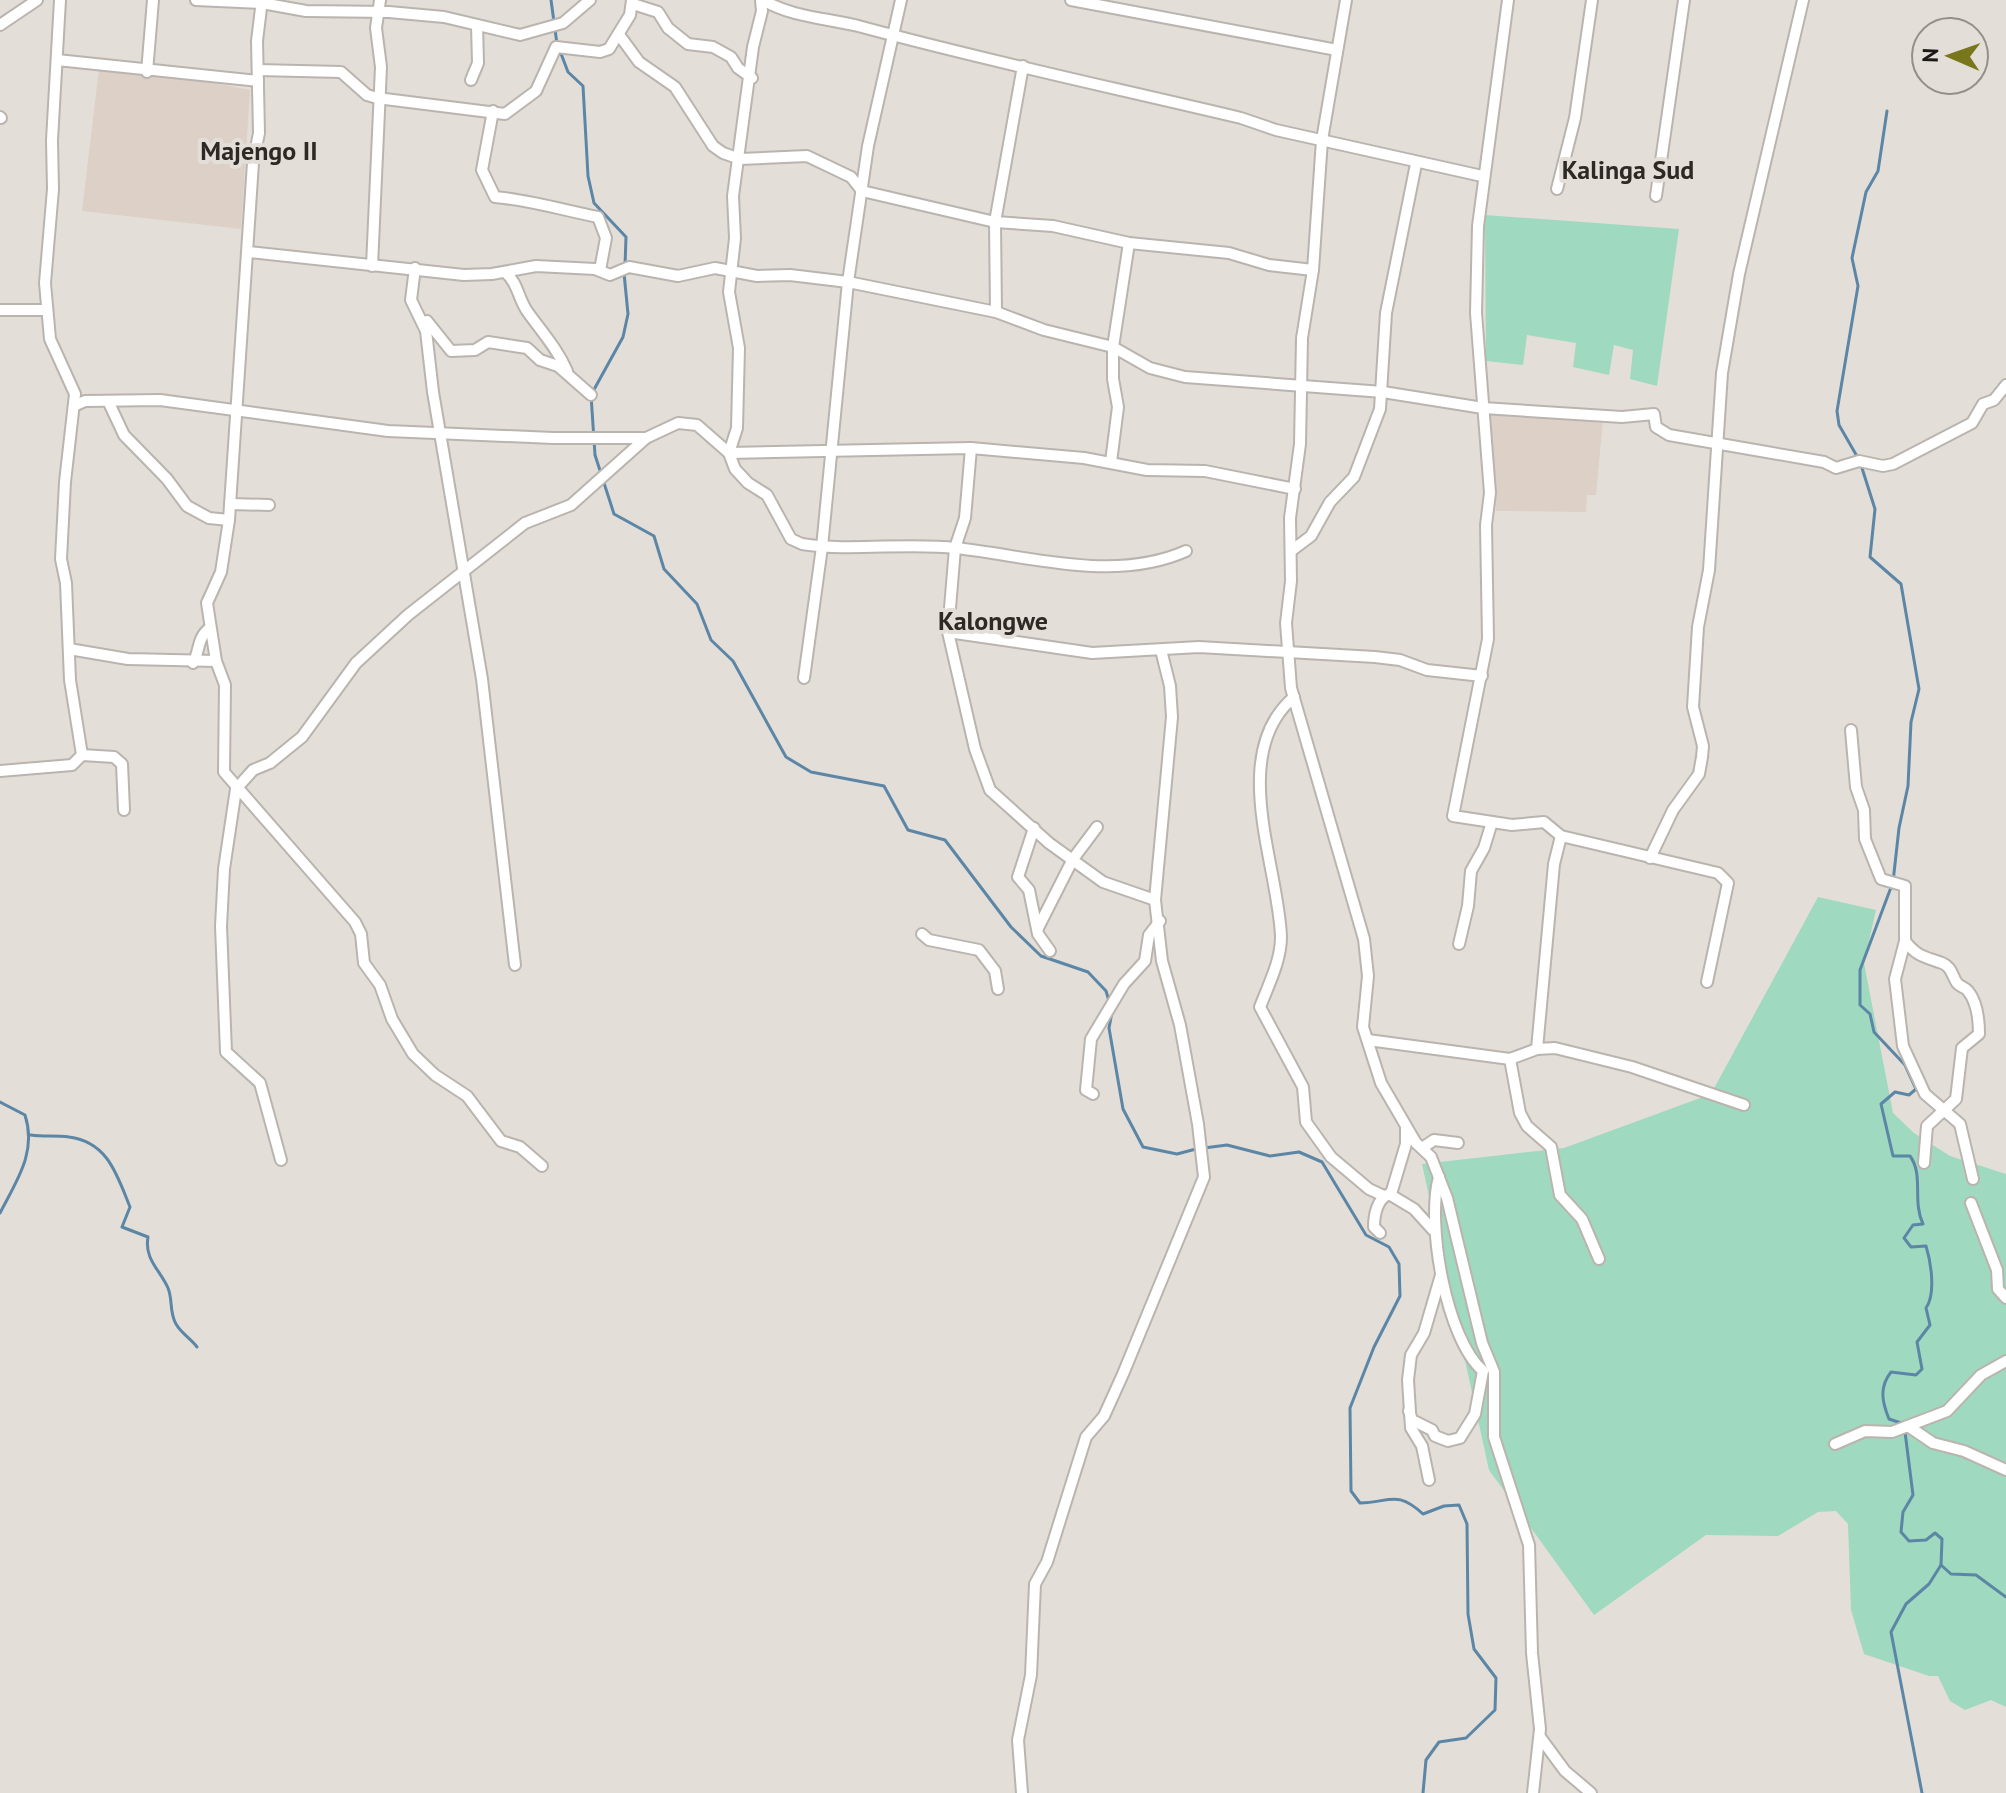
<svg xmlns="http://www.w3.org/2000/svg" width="2006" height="1793" font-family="'PT Sans',sans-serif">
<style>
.built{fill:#ddd0c6}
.green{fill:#9fd9bf}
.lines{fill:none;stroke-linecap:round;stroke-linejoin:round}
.stream{stroke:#5b86a6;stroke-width:3}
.street-casing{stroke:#bab4af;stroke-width:14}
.street{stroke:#fff;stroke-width:10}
.labels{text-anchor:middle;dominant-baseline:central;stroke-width:8;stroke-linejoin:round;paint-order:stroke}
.quarter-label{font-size:26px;font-weight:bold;fill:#2e2925;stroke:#e4ded9}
</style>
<rect width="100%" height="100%" fill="#e4ded9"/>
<g class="built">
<path d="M100 61 250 90 241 229 82 211Z"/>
<path d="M1490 415 1603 420 1596 495H1587L1586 512 1496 511Z"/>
</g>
<g class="green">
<path d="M1485 215 1679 229 1657 386 1630 379 1633 350 1614 345 1609 375 1573 367 1576 343 1527 335 1523 365 1486 361Z"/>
<path d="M1818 897 1876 910 1864 963 1893 1113 1914 1133 1950 1156 2006 1174V1707L1991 1700 1965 1710 1950 1701 1938 1676H1929L1864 1654 1851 1610 1848 1524 1836 1511 1818 1512 1778 1536 1706 1535 1594 1615 1489 1470 1422 1164 1564 1148 1711 1094Z"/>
</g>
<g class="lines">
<g class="stream">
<path d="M551 0 557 44"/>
<path d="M560 51 568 72 583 86 588 176 594 203 626 237 625 266"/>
<path d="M624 273 628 314 623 337 591 395 595 455 614 514 654 536 664 569 697 604 711 640 733 661 786 757 811 772 884 786 908 830 945 840 1011 927 1041 956 1088 972 1106 991 1109 1001"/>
<path d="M1858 458 1839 425 1837 411 1858 286 1852 258 1866 192 1878 171 1887 111"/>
<path d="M1861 465 1875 509 1870 557 1901 584 1919 689 1911 722 1908 786 1899 828 1893 882 1860 970V1005L1870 1014 1874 1032 1905 1065 1916 1089 1909 1095 1895 1092 1881 1104 1893 1156H1910C1924 1175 1912 1201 1923 1224L1913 1225 1904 1238 1911 1247 1926 1246C1931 1262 1936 1294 1926 1308L1930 1325 1917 1342 1922 1369 1916 1375 1891 1372C1879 1387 1882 1402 1889 1419L1904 1424"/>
<path d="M1112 1012 1109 1028 1123 1109 1143 1147 1177 1154 1196 1149"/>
<path d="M0 1102 25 1115C37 1152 17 1180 0 1213"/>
<path d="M31 1135C44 1137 56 1135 69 1137 108 1142 117 1175 130 1207L122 1227 148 1237C144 1259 160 1270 168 1288 173 1300 169 1312 176 1324 181 1333 191 1339 197 1347"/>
<path d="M1204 1148 1227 1145 1270 1156 1299 1152 1322 1162 1366 1235 1389 1247 1399 1264 1400 1296 1374 1347 1350 1408 1351 1491 1360 1503C1391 1502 1397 1490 1423 1514L1444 1506 1459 1505 1467 1524 1468 1614 1474 1649 1496 1678 1495 1710 1466 1738 1439 1742 1426 1760 1423 1793"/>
<path d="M1905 1432 1913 1495 1903 1512 1901 1532 1909 1541 1926 1540 1935 1533 1942 1539 1941 1565 1929 1584 1906 1604 1891 1632 1922 1793"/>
<path d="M1941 1565 1951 1574 1976 1575 2006 1597"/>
</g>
<g class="street-casing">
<g id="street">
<path d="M196 0 262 3 306 11 389 12 444 17 520 35 563 23 590 0"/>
<path d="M262 0 257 41 259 133 253 163 229 520 221 572 207 603 216 661 225 685 224 772 355 922 361 934 364 963 380 985 392 1019 413 1054 435 1075 467 1096 501 1141 520 1147 542 1166"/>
<path d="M763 0C793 18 829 18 862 27 987 61 1115 88 1241 118L1276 130 1482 176"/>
<path d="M1071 0 1337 50"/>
<path d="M1346 0 1322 140 1313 270 1302 338 1300 444 1290 518 1291 581 1286 623 1291 688 1364 939 1368 976 1363 1027 1381 1083 1416 1143 1431 1157 1447 1198 1482 1343 1494 1372V1437L1529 1545 1532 1653 1540 1729 1533 1793"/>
<path d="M1508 0 1478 226 1476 313 1490 493 1486 525 1488 639 1453 816 1512 825 1544 822 1561 836 1718 873 1728 883 1707 982"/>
<path d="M633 4 658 12 668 28 688 44 713 47 731 57 738 68 752 78"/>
<path d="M0 25 37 0"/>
<path d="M620 36 639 62 675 87 713 146 723 153 740 159 807 156 851 177 862 191 995 222 1053 226 1129 243 1229 253 1269 265 1313 270"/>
<path d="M57 60 258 81"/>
<path d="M258 70 341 72 367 95 377 98 505 114 536 91 556 47 600 52 609 49 630 15 632 0"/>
<path d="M147 72 153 0"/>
<path d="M471 80 478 63 477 25"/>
<path d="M493 111 482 170 495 197C530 200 563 210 598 217L606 238 600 270"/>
<path d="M0 117 1 118"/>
<path d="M1557 189 1575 118 1592 0"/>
<path d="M1656 196 1684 0"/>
<path d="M249 252 464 275 492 274 536 266 595 269 610 275 629 267 678 276 715 268 757 276 790 275 848 282 996 312 1044 330 1113 347 1150 368 1185 377 1383 392 1483 408 1622 417 1654 414 1656 427 1669 435 1824 462 1836 468 1859 461 1883 466 1893 464 1972 423 1983 404 1994 400 2006 385"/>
<path d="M372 266 381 67 376 28 380 0"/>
<path d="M415 268 411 300 426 331 433 392 482 679 515 965"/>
<path d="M505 272C518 283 518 298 527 311 541 331 557 348 567 371"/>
<path d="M0 310H47"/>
<path d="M996 312 995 222 1023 66"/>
<path d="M427 321 451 351 475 350 488 342 527 348 540 360 558 366 591 395"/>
<path d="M109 403 124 435 167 479 187 506 209 518 229 520"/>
<path d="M76 405 85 401 160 400 388 431 553 438H646L678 423 697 425 729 453 735 469 748 483 767 495 791 539 802 544C852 552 905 542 956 548 1030 556 1114 583 1186 551"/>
<path d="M971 448 965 518 955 548 948 632 975 749 990 790 1049 843 1103 882 1155 900"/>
<path d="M729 453 971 448 1084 458 1147 470 1205 471 1295 489"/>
<path d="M729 453 737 428 739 348 729 292 735 238 733 196 753 47 762 11 761 0"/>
<path d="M1111 462 1118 407 1113 379V347L1129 243"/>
<path d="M230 504 269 505"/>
<path d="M1291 551 1311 536 1330 502 1354 477 1380 409 1386 313 1416 164"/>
<path d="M948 632 1092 653 1199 647 1375 657 1400 660 1427 670 1482 676"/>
<path d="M69 649 128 659 216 661"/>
<path d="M193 663C200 651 197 637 210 628"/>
<path d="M804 678 822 547 848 282 868 146 901 0"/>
<path d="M1294 697C1227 754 1279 867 1281 937 1281 961 1268 986 1260 1007L1303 1087 1306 1122 1331 1157 1369 1189 1384 1196"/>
<path d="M1851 730 1856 787 1864 810 1865 839 1881 879 1905 886V941L1895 979 1903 1046 1925 1094 1960 1124 1973 1179"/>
<path d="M82 755 114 757 122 764 124 810"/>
<path d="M0 771 72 765 82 755 70 680 66 583 61 559 65 482 75 394 50 339 45 283 53 189 52 140 60 0"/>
<path d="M1034 828 1018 877 1029 890 1038 934 1050 951"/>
<path d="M1650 858 1673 810 1699 774 1702 757 1703 746 1693 707 1698 627 1709 570 1722 373 1739 274 1803 0"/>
<path d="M1038 928 1073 859 1097 827"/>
<path d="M922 934 929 940 979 950 995 971 998 989"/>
<path d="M1905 941C1917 957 1926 957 1942 963 1952 967 1952 976 1957 983 1960 987 1965 987 1968 991 1977 1002 1979 1021 1979 1034L1962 1048 1956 1099 1927 1126 1924 1163"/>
<path d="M1459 944 1468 906 1471 871 1484 848 1492 822"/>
<path d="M1368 1040 1510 1059 1537 1049 1555 1048 1632 1067 1744 1105"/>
<path d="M1537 1049 1554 864 1561 836"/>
<path d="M1510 1059 1520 1113 1527 1126 1551 1147 1560 1195 1582 1219 1599 1259"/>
<path d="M1093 1094 1086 1090 1091 1039 1124 984 1145 961 1149 935 1160 921"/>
<path d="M1422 1148 1434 1140 1458 1143"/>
<path d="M281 1160 260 1083 226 1052 221 926 224 869 236 789 253 770 270 763 302 737 356 663 408 615 525 523 571 505 646 438"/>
<path d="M1391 1194 1406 1144V1127"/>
<path d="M1971 1203 1997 1270 1998 1289 2006 1298"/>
<path d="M1380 1233 1374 1227C1374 1215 1377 1199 1389 1194L1414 1209 1433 1230"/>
<path d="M1409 1411 1412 1420 1432 1430 1435 1436 1448 1441 1460 1438 1475 1414 1483 1371C1446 1339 1426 1223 1439 1177"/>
<path d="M1908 1426 1933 1443 1964 1451 2006 1470"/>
<path d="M1835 1444 1865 1431 1892 1432 1947 1411 1981 1375 2006 1361"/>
<path d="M1429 1480 1422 1446 1411 1428 1408 1380 1411 1355 1424 1333 1441 1275"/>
<path d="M1540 1737 1565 1771 1591 1793"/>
<path d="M1022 1793 1018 1740 1031 1675 1035 1584 1047 1562 1086 1437 1104 1416 1123 1374 1204 1177 1198 1124 1180 1025 1162 961 1155 900 1172 717 1170 686 1161 650"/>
</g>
</g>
<use href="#street" class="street"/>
</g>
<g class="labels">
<g class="quarter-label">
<text x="259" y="150">Majengo II</text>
<text x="1628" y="169">Kalinga Sud</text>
<text x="993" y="620">Kalongwe</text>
</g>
</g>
<g transform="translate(1950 56) rotate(272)"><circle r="38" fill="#e4ded9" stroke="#948f8b" stroke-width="2"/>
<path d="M0-6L14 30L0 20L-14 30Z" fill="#79771c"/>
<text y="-12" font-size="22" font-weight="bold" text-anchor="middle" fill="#1b1917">N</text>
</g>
</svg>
